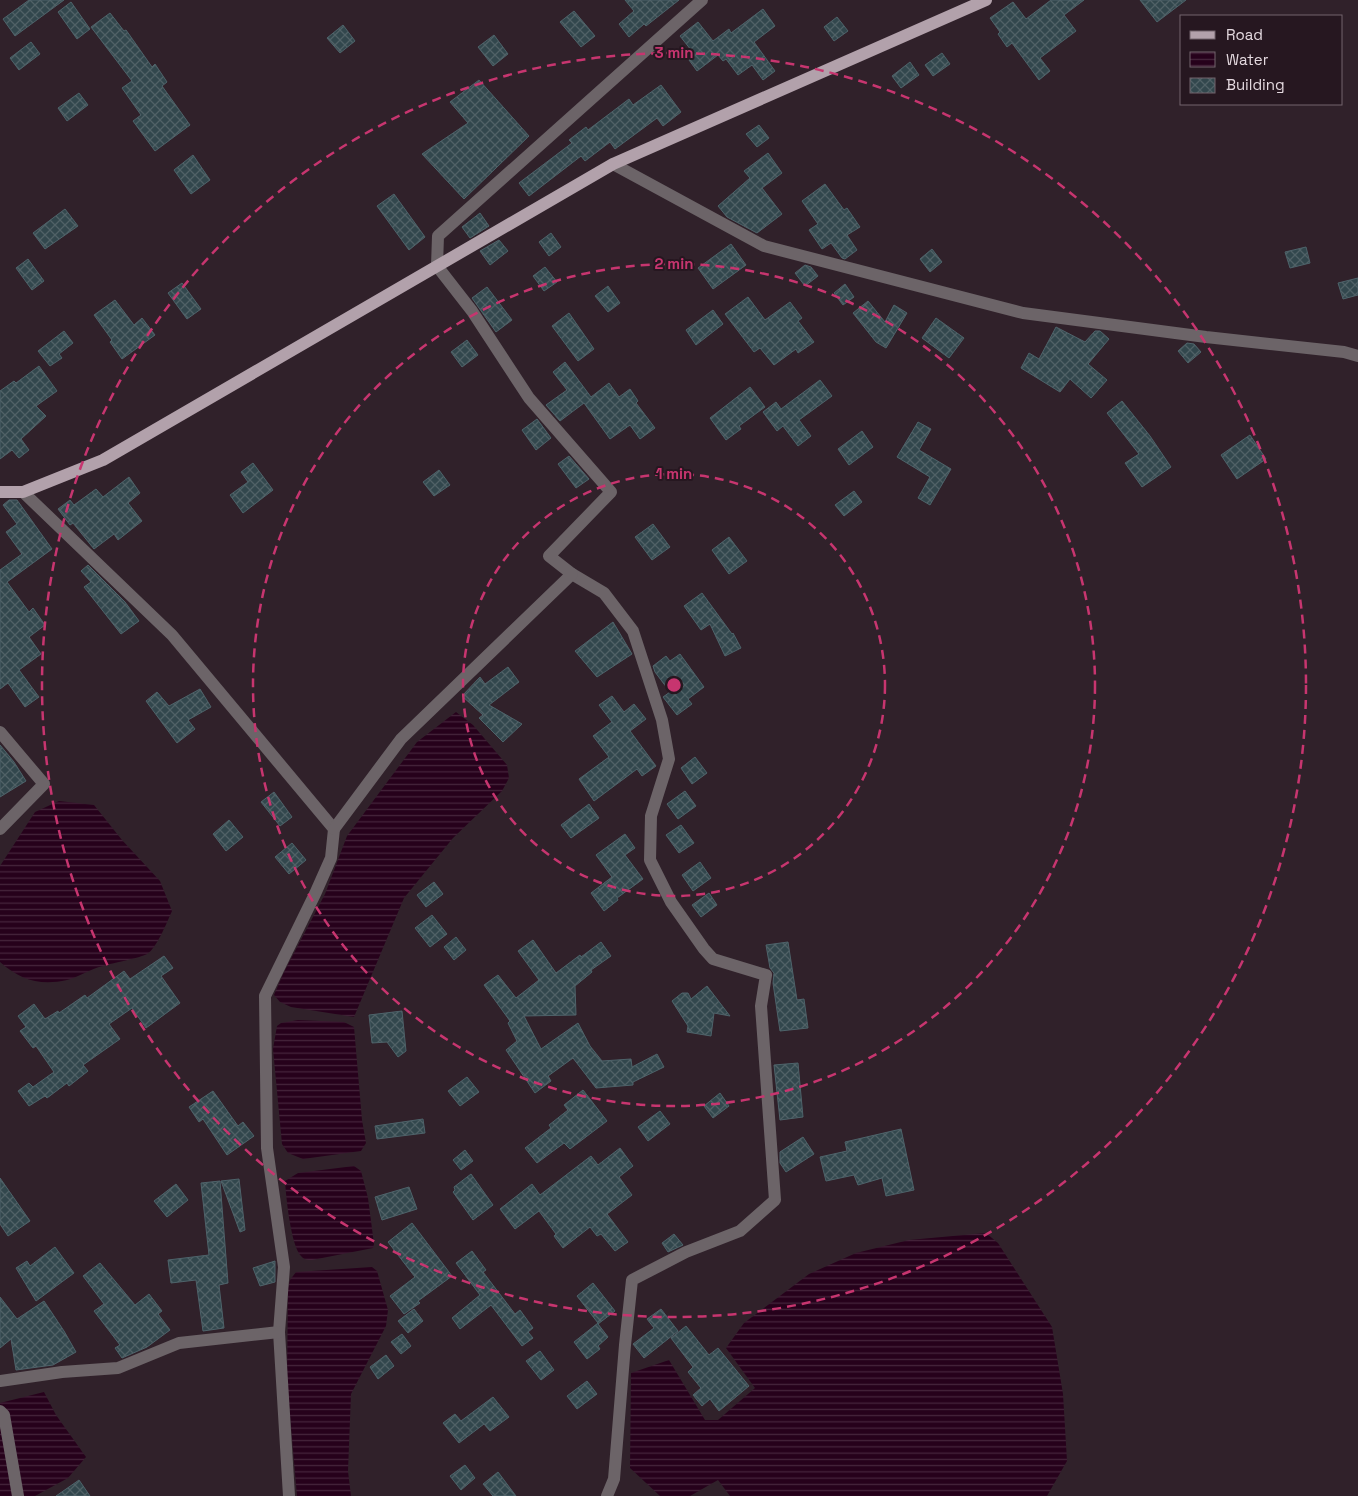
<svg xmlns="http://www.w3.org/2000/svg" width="1358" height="1496" font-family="'Space Grotesk',sans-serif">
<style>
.water{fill:url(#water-rules)}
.building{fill:url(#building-cross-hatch);stroke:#4e636a}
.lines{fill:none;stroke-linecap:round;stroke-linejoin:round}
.minor{stroke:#6c6468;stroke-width:12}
.major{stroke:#b2a1ab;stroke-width:12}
.ring{fill:none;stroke:#c7356f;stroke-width:2.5;stroke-dasharray:9 6}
.centre{fill:#c7356f;stroke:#261720;stroke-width:2.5}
.ring-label{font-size:15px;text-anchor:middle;font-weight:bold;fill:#c7356f;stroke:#261720;stroke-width:4;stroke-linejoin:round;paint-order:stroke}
</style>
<defs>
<pattern id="water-rules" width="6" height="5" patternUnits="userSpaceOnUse" patternTransform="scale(1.25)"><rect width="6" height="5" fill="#26011b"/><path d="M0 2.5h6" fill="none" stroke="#45253c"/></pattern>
<pattern id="building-cross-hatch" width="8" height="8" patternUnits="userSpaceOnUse" patternTransform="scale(1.25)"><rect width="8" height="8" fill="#32474d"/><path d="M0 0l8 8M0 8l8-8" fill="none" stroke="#506166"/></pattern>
</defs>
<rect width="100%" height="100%" fill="#30212a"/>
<g class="water">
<path d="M456 712 473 725 507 765 509 778 502 791 453 838 404 898 354 1017 291 1007 280 1002 274 995 284 972 325 894 347 836 417 742Z"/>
<path d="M59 801 94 805 122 840 160 881 172 911C167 922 157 948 147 954 140 958 112 963 103 966 90 969 79 977 67 980 40 986 20 980 0 962V866L35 812Z"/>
<path d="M298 1020 344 1022 354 1027 362 1120 366 1143 361 1151 303 1159 288 1153 282 1144 273 1049 277 1026 281 1023Z"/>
<path d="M354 1166 361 1171 368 1198 374 1244 373 1248 312 1260C308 1260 304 1260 301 1256 291 1246 286 1197 285 1181L298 1173Z"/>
<path d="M986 1233 998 1243 1052 1327 1063 1394 1067 1461 1047 1496H730L718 1480 690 1496H660L630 1468 631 1373 669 1360 705 1420H718L755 1388 726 1348 744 1323 809 1274 856 1253 909 1240Z"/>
<path d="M372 1267 377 1271 388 1310 386 1326 351 1394 348 1471 351 1496H297L287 1381 288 1288 290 1280 296 1272Z"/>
<path d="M44 1392 56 1415 86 1457 68 1478 35 1496H0V1403Z"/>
</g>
<g class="building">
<path d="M29 0H64L15 36 3 19Z"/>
<path d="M625 0H679L646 26 644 24 629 37 619 24 634 11Z"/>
<path d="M1051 0H1084L1064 15 1076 31 1040 58 1050 71 1039 80 1012 43 1007 47 998 34 1000 32 990 18 1013 2 1026 19Z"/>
<path d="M1140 0H1186L1157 22Z"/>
<path d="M71 2 90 29 77 39 58 12Z"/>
<path d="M763 9 775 26 754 42 775 71 763 80 752 65 738 75 726 59 723 61 718 55 697 71 689 60 695 55 680 36 698 22 713 41 729 29 731 33Z"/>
<path d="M574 11 595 36 581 47 560 22Z"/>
<path d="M110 13 124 31 126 30 152 67 155 64 167 82 162 86 190 125 155 151 133 121 141 115 122 88 132 81 91 27Z"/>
<path d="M837 17 848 31 834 41 824 27Z"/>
<path d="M343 25 355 41 340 53 327 38Z"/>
<path d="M494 35 508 54 493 66 478 47Z"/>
<path d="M31 42 40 54 19 70 10 58Z"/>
<path d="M942 53 950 64 933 76 925 65Z"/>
<path d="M910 62 919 75 901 88 892 76Z"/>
<path d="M479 80 529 136 464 199 422 154 468 123 450 102Z"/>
<path d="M661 85 681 112 663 126 657 118 615 149 610 142 585 161 581 156 529 196 519 183 572 143 569 140 586 127 588 130 629 99 633 105Z"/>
<path d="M79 93 88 105 67 121 58 108Z"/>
<path d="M759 125 769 138 757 147 746 134Z"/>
<path d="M768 153 782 173 762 188 782 214 757 233 727 217 718 206 750 178 744 171Z"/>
<path d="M193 155 210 180 191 194 174 170Z"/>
<path d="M825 184 844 210 847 208 860 227 847 235 857 250 845 259 842 258 831 243 822 249 809 230 818 224 802 201Z"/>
<path d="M394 194 425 237 409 250 377 206Z"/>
<path d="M65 209 78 226 45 249 33 233Z"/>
<path d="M480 213 489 226 470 238 462 227Z"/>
<path d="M551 233 561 247 549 256 539 242Z"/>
<path d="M499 240 508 251 490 265 480 251Z"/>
<path d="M731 244 746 265 713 289 698 268Z"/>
<path d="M1306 247 1310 263 1290 268 1285 252Z"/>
<path d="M932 249 942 262 930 272 920 259Z"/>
<path d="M28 259 44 281 32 290 16 268Z"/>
<path d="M805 265 811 267 818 276 805 286 795 273Z"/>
<path d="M545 267 557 282 544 291 533 276Z"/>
<path d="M1358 278V295L1343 299 1338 283Z"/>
<path d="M182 283 201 309 187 319 168 293Z"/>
<path d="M845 284 854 297 843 305 834 293Z"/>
<path d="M608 286 620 303 608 312 595 296Z"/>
<path d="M487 287 512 320 496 332 472 298Z"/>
<path d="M748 297 765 320 790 302 802 318 798 321 814 342 798 353 796 349 774 365 760 348 754 352 725 314Z"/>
<path d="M115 300 134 325 142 318 155 335 122 359 110 342 112 340 94 315Z"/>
<path d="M868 301 885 322 894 305 907 313 886 348 876 342 853 313Z"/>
<path d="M713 310 723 324 696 345 686 330Z"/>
<path d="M569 313 594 349 578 361 552 326Z"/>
<path d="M936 318 964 338 949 358 922 338Z"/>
<path d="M1056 327 1085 342 1095 331H1100L1109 339 1088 364 1107 380 1091 398 1070 379 1060 392 1021 368 1029 353 1039 359Z"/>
<path d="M64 331 73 343 59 354 62 358 50 366 38 351Z"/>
<path d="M467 340 478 355 462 367 451 352Z"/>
<path d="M1187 343 1194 344 1201 352 1188 363 1178 351Z"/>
<path d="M565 362 591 397 609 383 619 397 630 389 638 401 636 403 655 428 640 439 630 425 610 439 584 403 560 421 546 405 567 390 553 372Z"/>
<path d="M39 366 57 391 36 406 46 416 21 439 29 450 19 458 12 450 0 459V391L14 381 16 383Z"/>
<path d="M820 380 832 396 799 420 811 436 798 446 783 426 777 431 763 412 776 402 781 409Z"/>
<path d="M750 387 765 407 739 426 741 429 726 440 710 418Z"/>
<path d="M1122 401 1150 436 1171 467 1142 487 1125 463 1139 454 1107 413Z"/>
<path d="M537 419 551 438 536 450 522 430Z"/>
<path d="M918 422 931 429 919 450 951 469 930 505 918 498 930 477 897 457Z"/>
<path d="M862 431 873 447 849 465 838 449Z"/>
<path d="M1250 435 1266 459 1237 479 1221 455Z"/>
<path d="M569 456 589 479 576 488 558 464Z"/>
<path d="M253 463 273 490 243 513 230 495 248 482 241 472Z"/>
<path d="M439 470 450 485 434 496 423 482Z"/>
<path d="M129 477 140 493 128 503 142 521 118 540 114 534 94 549 73 523 70 525 58 509 70 500 74 505 96 489 103 497Z"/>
<path d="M854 491 862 502 844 516 835 505Z"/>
<path d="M9 500H17L52 549 7 582 29 612 33 608 45 625 29 637 41 654 19 670 39 697 25 707 8 683 0 689V570L22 554 6 532 17 524 3 505Z"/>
<path d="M653 524 670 547 652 560 635 537Z"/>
<path d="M729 537 747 561 729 574 712 550Z"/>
<path d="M88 565 125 602 139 621 121 634 84 587 91 582 81 571Z"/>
<path d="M702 593 732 634 733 633 741 648 725 656 710 624 701 630 684 606Z"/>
<path d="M613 622 632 654 597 677 575 651Z"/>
<path d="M680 654 704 687 688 699 692 704 677 715 663 697 670 692 655 672 653 666 666 656 670 661Z"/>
<path d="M508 667 519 682 489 705 522 724 503 742 479 718 483 715 462 696 480 677 485 684Z"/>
<path d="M200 689 211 707 188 720 195 729 177 743 146 701 157 692 169 706Z"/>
<path d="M612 696 624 712 634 704 646 719 630 731 656 766 642 776 637 769 594 801 579 779 609 757 593 736 612 722 599 705Z"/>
<path d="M0 745 14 762 26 781 0 797Z"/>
<path d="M695 757 707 773 692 784 681 768Z"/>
<path d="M685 791 696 806 678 819 667 804Z"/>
<path d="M274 792 292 817 280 826 261 802Z"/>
<path d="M589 804 599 818 571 838 561 825Z"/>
<path d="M229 820 243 837 226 851 213 834Z"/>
<path d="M681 825 694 843 679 853 666 835Z"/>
<path d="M625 834 635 848 625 855 643 879 617 898 618 900 604 911 591 893 612 877 596 855Z"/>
<path d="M292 843 306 860 289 874 275 857Z"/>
<path d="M700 862 711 878 693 891 682 875Z"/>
<path d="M434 882 443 894 426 907 417 895Z"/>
<path d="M709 893 717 905 701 917 692 905Z"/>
<path d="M432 915 447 934 430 947 415 928Z"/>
<path d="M456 937 466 950 454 960 444 947Z"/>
<path d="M533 940 556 973 580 955 581 957 601 942 611 956 591 970 592 972 575 986 576 1015 524 1016 541 1049 578 1023 590 1046 602 1061 631 1059 632 1067 657 1054 664 1067 633 1082V1085L596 1088 573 1058 548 1076 551 1081 535 1093 506 1050 517 1041 508 1023 510 1021 484 985 498 975 516 998 539 980 518 951Z"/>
<path d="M788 942 797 1000 804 999 808 1028 780 1031 773 983 774 973 770 968 766 945Z"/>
<path d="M164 956 173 968 161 976 180 1003 146 1028 132 1008 109 1024 120 1039 83 1065 88 1071 69 1086 67 1083 47 1098 45 1096 29 1106 18 1091 29 1083 33 1087 54 1072 36 1046 33 1048 20 1031 26 1027 18 1016 34 1004 45 1019 58 1011 59 1013 85 995 87 998 124 971 130 979Z"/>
<path d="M707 986 730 1016 714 1013 711 1036 687 1032 688 1026 672 1001 682 993H688L691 999Z"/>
<path d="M402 1011 406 1051 398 1057 387 1042 372 1043 369 1015Z"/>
<path d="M798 1063 803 1117 780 1120 774 1065Z"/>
<path d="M467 1077 479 1092 460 1106 448 1091Z"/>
<path d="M583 1090 607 1121 570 1149 564 1143 537 1163 525 1148 551 1128 549 1125 568 1110 564 1105Z"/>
<path d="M213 1091 238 1126 243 1122 254 1136 227 1155 203 1119 199 1122 189 1107Z"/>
<path d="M720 1093 729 1106 713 1118 704 1106Z"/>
<path d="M660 1111 670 1124 648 1141 638 1127Z"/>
<path d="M423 1119 425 1133 377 1139 375 1126Z"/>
<path d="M901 1129 914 1190 886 1196 882 1178 858 1185 854 1175 826 1181 820 1157 847 1151 845 1142Z"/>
<path d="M803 1137 814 1154 786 1172 780 1163V1152Z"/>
<path d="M620 1148 633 1166 619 1177 632 1195 607 1214 628 1242 615 1251 601 1234 597 1236 590 1227 563 1248 554 1236 556 1234 539 1211 515 1229 500 1209 532 1184 540 1195 591 1156 598 1165Z"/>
<path d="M465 1150 473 1161 461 1170 453 1160Z"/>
<path d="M471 1174 493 1205 473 1220 453 1192 455 1190 454 1187Z"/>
<path d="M0 1178 30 1221 8 1236 0 1224Z"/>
<path d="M239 1179 245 1230 240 1232 221 1181Z"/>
<path d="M220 1181 228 1283 219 1285 224 1328 203 1331 196 1280 171 1283 168 1260 209 1255 201 1183Z"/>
<path d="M176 1184 188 1200 167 1217 154 1201Z"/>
<path d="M409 1187 417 1209 382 1220 375 1197Z"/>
<path d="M412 1223 452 1276 418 1301 420 1303 404 1314 390 1296 415 1277 388 1242Z"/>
<path d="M674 1234 683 1245 668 1252 662 1243Z"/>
<path d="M55 1247 74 1273 36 1301 16 1268 27 1261 30 1266Z"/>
<path d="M472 1251 486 1270 483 1272 515 1314 520 1310 533 1328 528 1332 533 1338 522 1346 491 1305 460 1329 452 1318 480 1295 456 1263Z"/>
<path d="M275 1261V1282L260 1286 253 1268Z"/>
<path d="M100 1263 135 1305 149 1294 162 1311 158 1314 170 1330 147 1347 122 1358 115 1348 120 1345 94 1311 104 1304 83 1276Z"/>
<path d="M593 1283 615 1311 598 1324 608 1337 598 1346 600 1349 587 1359 574 1342 598 1323 577 1296Z"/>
<path d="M0 1297 17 1319 44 1301 64 1331 76 1352 53 1365 16 1370 11 1339 0 1348Z"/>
<path d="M414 1309 423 1321 408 1333 398 1321Z"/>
<path d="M661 1309 678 1331 644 1358 633 1344 654 1328 647 1319Z"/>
<path d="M686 1326 709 1355 718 1348 749 1386 719 1411 710 1399 702 1406 693 1395 701 1388 688 1372 693 1367 671 1338Z"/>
<path d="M402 1334 411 1346 401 1354 391 1342Z"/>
<path d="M540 1351 554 1370 541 1380 526 1361Z"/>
<path d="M386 1355 394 1366 378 1379 370 1367Z"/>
<path d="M587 1381 597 1394 577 1409 567 1396Z"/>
<path d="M493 1397 509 1417 490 1431 484 1424 459 1443 443 1423 455 1414 461 1421Z"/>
<path d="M465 1465 475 1478 461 1490 450 1476Z"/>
<path d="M498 1472 516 1496H493L483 1484Z"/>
<path d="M79 1480 90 1496H56Z"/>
</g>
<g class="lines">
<g class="minor">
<path d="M613 164 764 246 1023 313 1206 337 1344 352 1358 356"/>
<path d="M23 492 172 635 334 829 331 858 315 894 265 996 267 1148 284 1267 279 1332 289 1496"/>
<path d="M572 574 604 593 633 631 662 720 669 759 651 816 650 860 671 902 704 949 713 959 766 975 761 1006 775 1200 740 1231 686 1252 632 1280 625 1345 614 1479 607 1496"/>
<path d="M0 732 44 784 0 829"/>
<path d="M334 829 401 739 572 574 549 556 611 492 529 398 472 311 437 266 438 236 702 0"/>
<path d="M0 1381 62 1372 118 1368 179 1343 279 1332"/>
<path d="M0 1411 4 1415 18 1496"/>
</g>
<path class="major" d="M0 492H23L103 460 613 164 986 0"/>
</g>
<g class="ring">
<circle cx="674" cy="685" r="211"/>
<circle cx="674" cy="685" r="421"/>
<circle cx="674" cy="685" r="632"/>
</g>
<circle cx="674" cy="685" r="8" class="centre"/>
<g class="ring-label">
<text x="674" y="58">3 min</text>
<text x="674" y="269">2 min</text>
<text x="674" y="479">1 min</text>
</g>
<rect x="1180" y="15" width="162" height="90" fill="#261720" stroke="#72656c"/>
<rect x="1190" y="31" width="25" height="8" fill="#b2a1ab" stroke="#72656c"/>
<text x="1226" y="40" font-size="15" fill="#e4d9df">Road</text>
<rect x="1190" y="52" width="25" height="15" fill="url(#water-rules)" stroke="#72656c"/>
<text x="1226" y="65" font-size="15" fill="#e4d9df">Water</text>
<rect x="1190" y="78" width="25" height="15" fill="url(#building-cross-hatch)" stroke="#72656c"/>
<text x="1226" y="90" font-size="15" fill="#e4d9df">Building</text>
</svg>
